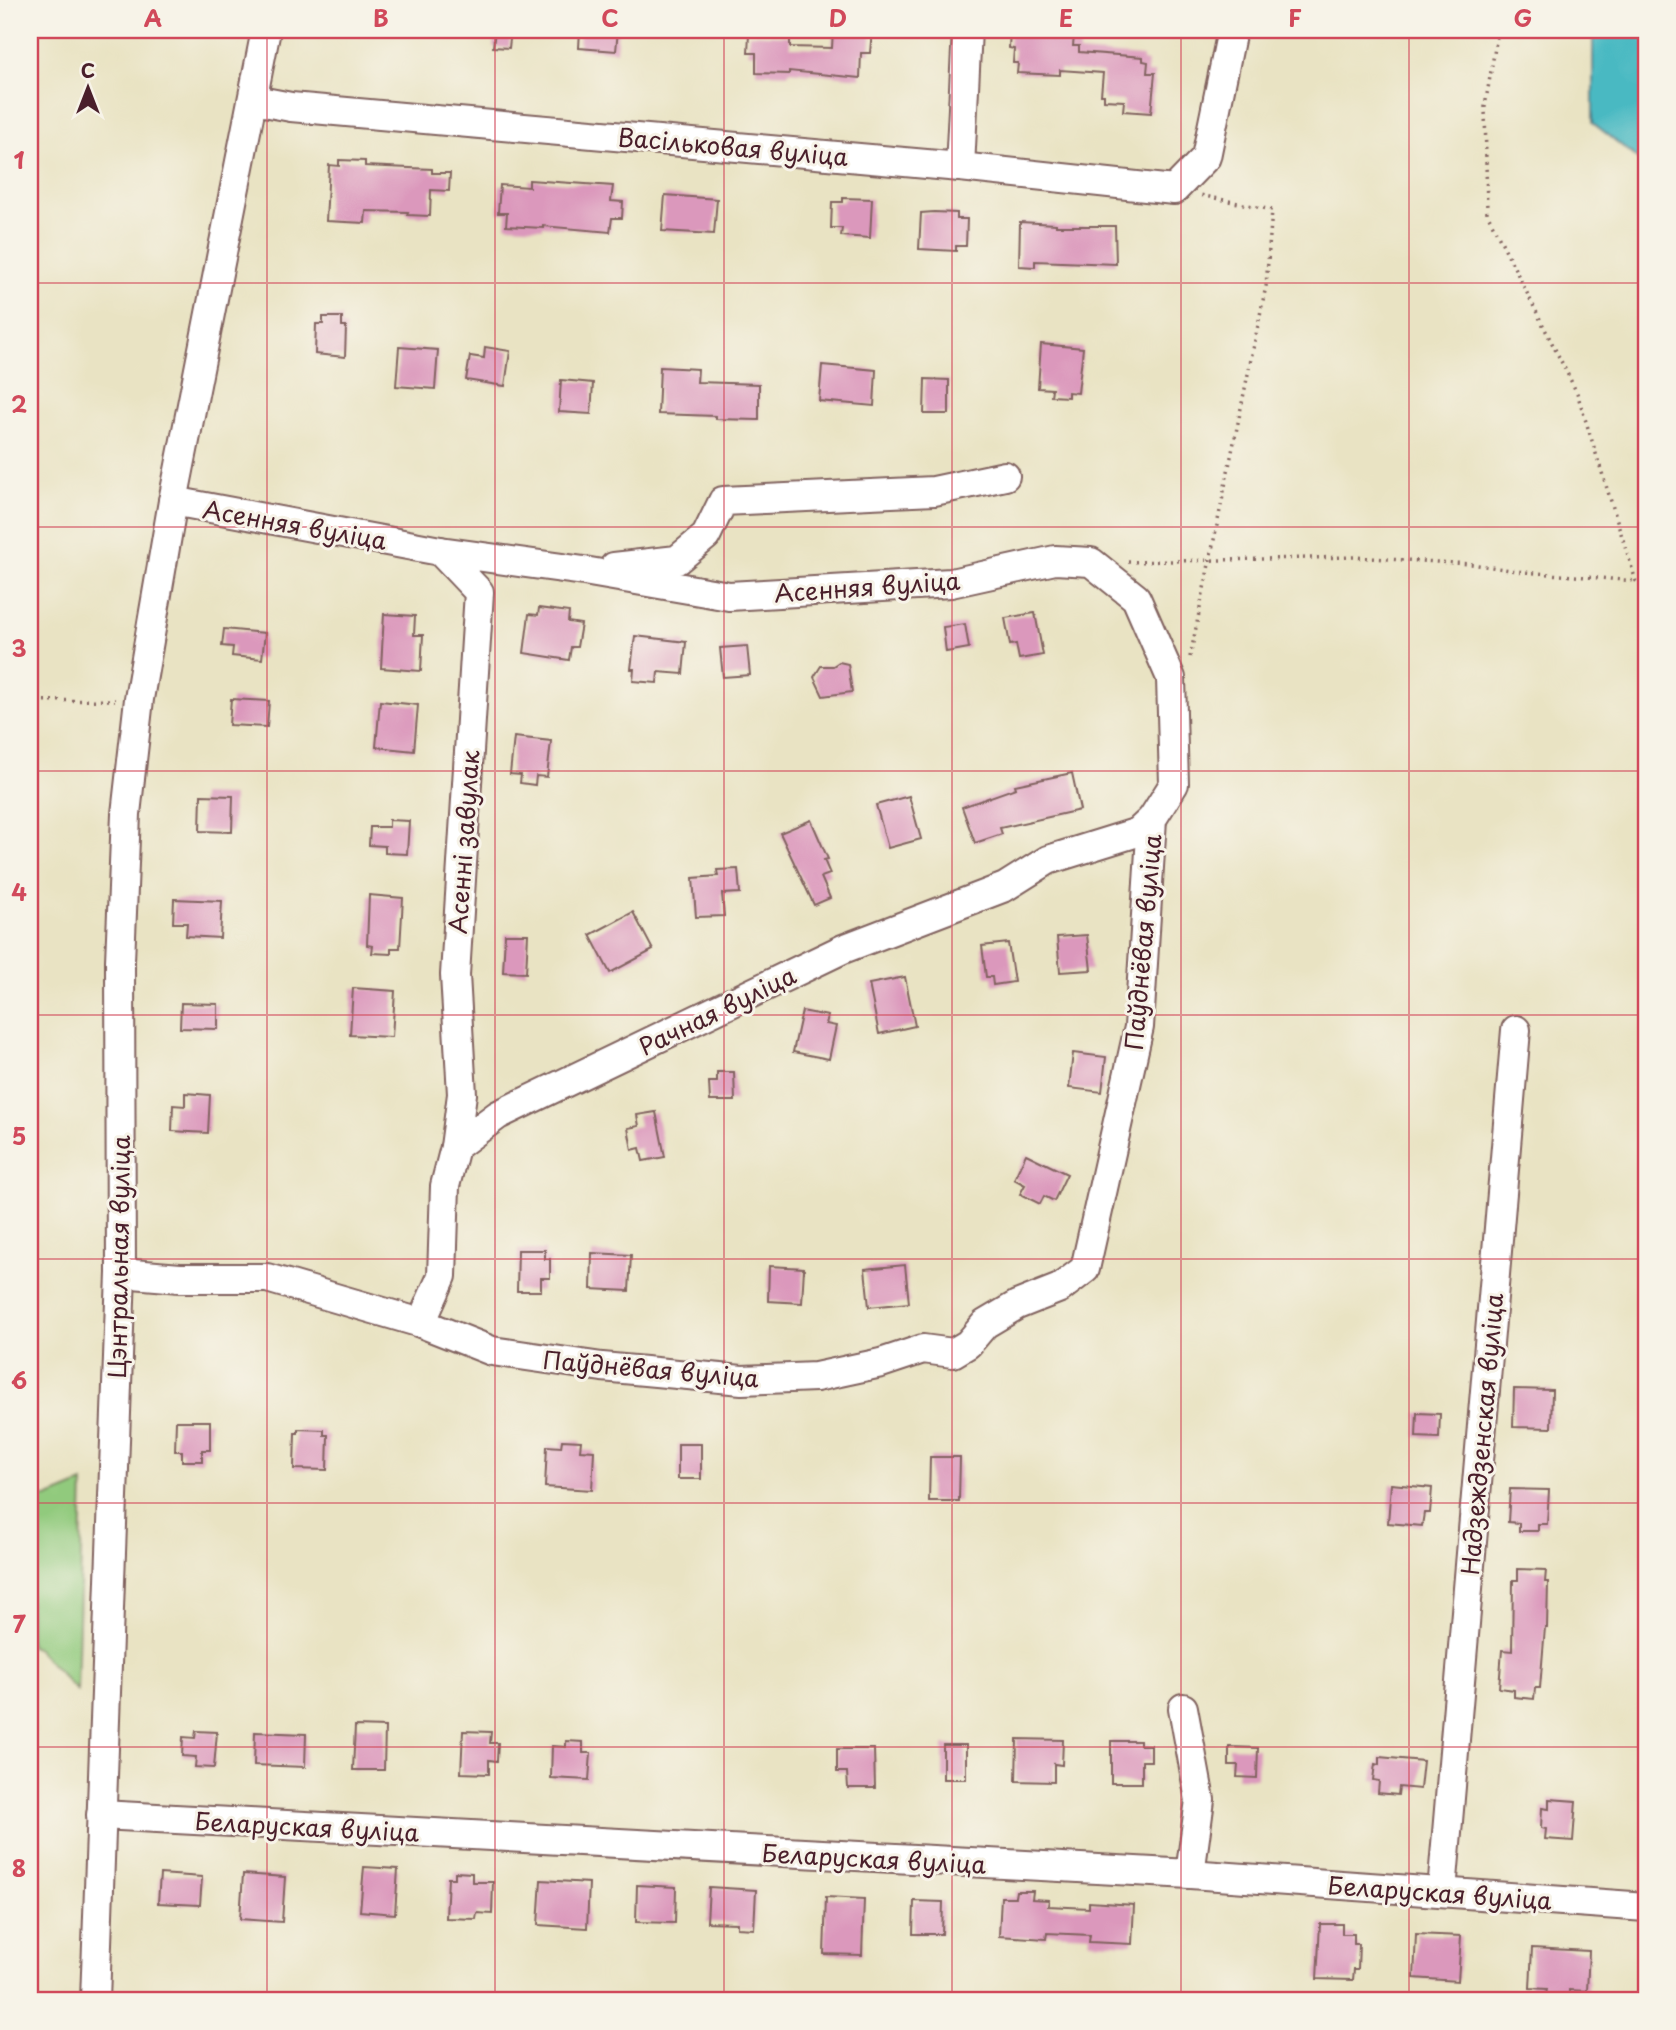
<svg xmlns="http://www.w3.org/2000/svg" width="1676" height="2030" font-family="'Playpen Sans',sans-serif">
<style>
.green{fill:#91ca7d;stroke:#6e7454;stroke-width:2}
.water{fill:#4ab9c2;stroke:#4a6c76;stroke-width:2}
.building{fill:#db98bc}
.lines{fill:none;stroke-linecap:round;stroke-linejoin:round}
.minor-casing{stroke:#826460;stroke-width:32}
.path{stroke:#826460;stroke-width:3.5;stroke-dasharray:2 5;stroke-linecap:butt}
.minor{stroke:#fff;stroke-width:28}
.grid{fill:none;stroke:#d1495b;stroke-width:2;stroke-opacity:0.55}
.labels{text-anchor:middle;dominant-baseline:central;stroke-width:6;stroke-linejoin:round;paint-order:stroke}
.street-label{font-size:24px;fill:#4a1f2b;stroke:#f7f3e8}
.neatline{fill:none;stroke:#d1495b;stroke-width:2.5}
.grid-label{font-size:23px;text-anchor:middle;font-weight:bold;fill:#d1495b}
</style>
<rect width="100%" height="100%" fill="#f7f3e8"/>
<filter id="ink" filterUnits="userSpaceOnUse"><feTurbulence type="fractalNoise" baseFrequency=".0143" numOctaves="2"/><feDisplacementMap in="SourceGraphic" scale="14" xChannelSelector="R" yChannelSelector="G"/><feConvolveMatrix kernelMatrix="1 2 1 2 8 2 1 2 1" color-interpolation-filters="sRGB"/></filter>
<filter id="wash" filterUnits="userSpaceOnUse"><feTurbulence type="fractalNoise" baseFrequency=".00686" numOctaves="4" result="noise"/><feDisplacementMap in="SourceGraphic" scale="28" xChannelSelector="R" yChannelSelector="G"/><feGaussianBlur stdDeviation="1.57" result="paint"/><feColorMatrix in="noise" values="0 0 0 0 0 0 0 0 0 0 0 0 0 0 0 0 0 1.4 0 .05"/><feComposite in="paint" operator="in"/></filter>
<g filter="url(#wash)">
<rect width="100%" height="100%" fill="#e9e3c3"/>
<path class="green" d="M83 1483 77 1691 36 1648 30 1646V1495L47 1498Z"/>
<path class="water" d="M1593 30H1646V165L1593 123Z"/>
<g id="blocks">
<g class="building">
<path d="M495 30H511L509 48 493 47Z"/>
<path d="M580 30H618L616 51 579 48Z"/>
<path d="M833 30H872L870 53H861L860 78 789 71V74L756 73V53H748L749 34 790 36V47L832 48Z"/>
<path d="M1010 30H1069V36H1074L1073 46H1079V52L1143 57V61L1148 62 1147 73H1155L1151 113 1123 111 1124 101 1104 100V95H1101L1103 73 1060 70V75L1017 73 1018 63H1013L1014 49 1009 48Z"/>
<path d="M339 160 365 161V166L432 169V173H450L449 191 431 190 430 216 407 215 408 212 366 211 365 223 326 221 329 165 339 166Z"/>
<path d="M529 180 613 186 611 201 623 202 622 218H612L610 232 543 226V228L506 226 507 213H498L500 185 529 187Z"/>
<path d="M665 195 717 199 714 234 662 231Z"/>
<path d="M843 198 872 199 870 238 841 236 842 228H831L832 202H843Z"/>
<path d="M934 212 957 213V219H967L966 246H956V251L919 249 921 213Z"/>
<path d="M1020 222 1056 224V226H1115L1116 264 1035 261V267L1019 266Z"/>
<path d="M323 317H342V326H346L345 357 315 354 316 324H323Z"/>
<path d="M1041 344 1083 348 1078 393 1068 392V397L1051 396 1052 389 1038 388Z"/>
<path d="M399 347 438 350 435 389 396 386Z"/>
<path d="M485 347 510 351 505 386 466 380 470 356 484 358Z"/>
<path d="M822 365 876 370 874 406 819 401Z"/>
<path d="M660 367 698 369 697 382 759 384V420L716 419V416L658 414Z"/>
<path d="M925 379 949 380V414H924Z"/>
<path d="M561 380 593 383 591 414 559 412Z"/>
<path d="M539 608 569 612 568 622 581 624 577 647H571L569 660 524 653 529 614 538 615Z"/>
<path d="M1035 613 1043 655 1019 659 1016 644 1010 645 1005 618Z"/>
<path d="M384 614 415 616 414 635H423L421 671 381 668Z"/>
<path d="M965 624 969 648 946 652 943 627Z"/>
<path d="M224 629 265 633 262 659 232 656 233 647 222 646Z"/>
<path d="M635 636 686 642 683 674 658 672 657 683 633 681 634 669H631Z"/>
<path d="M747 646 750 675 723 677 720 648Z"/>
<path d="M839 662 848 664 852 692 823 696 814 677 821 666H833Z"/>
<path d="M231 699 269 701 267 727 229 725Z"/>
<path d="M380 701 418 705 414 751 376 747Z"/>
<path d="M514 737 551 741 547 777 536 776 535 785 520 783 521 775 510 774Z"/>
<path d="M1072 773 1080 810 1000 828 1002 834 975 843 962 807 1016 788 1015 785Z"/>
<path d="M201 795 233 796 232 832 200 831Z"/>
<path d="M909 796 921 839 888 848 876 805Z"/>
<path d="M389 820 409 821 407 854 385 853V846L369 845 370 827H389Z"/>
<path d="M811 820 828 859 824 860 830 874 821 877 830 898 814 905 780 833Z"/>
<path d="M738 869 740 893 722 894 724 916 696 917 693 878 718 876 717 870Z"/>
<path d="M369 895 403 898 400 948H391V954L372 953 373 946 367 945Z"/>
<path d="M174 899 222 901 220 938 186 936 187 923H173Z"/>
<path d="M633 912 653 950 610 973 590 935Z"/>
<path d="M505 934H528L526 973 503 972Z"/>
<path d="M1087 935 1091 970 1060 972 1057 937Z"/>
<path d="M1008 943 1014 982 993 985 992 977H986L982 946Z"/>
<path d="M905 977 915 1026 879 1034 869 984Z"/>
<path d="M353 988 395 991 392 1037 350 1035Z"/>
<path d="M181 1003 218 1004V1029L180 1028Z"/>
<path d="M802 1011 828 1016 826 1024 836 1026 829 1059 793 1052Z"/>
<path d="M1073 1053 1106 1057 1102 1092 1069 1088Z"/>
<path d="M717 1072H734L735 1101H710L709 1082H717Z"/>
<path d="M185 1093 210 1095 208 1133 172 1131 173 1105 185 1106Z"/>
<path d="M656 1112 665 1157 643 1161 640 1148 632 1150 628 1128 639 1126 637 1115Z"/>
<path d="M1026 1154 1067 1174 1054 1201 1044 1196 1040 1204 1020 1194 1025 1185 1014 1179Z"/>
<path d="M518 1250H545V1259H550V1278H541V1291H517Z"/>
<path d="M592 1253 631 1255 629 1291 591 1289Z"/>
<path d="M905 1265 909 1303 869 1307 865 1269Z"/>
<path d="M769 1266 804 1268 802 1303 768 1301Z"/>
<path d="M1514 1389 1552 1390 1551 1428 1513 1427Z"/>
<path d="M1417 1413 1440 1414 1439 1438 1416 1437Z"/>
<path d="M176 1421H210V1450H202V1461H182V1451H175Z"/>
<path d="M298 1429 324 1430V1435H328L327 1470 294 1469 295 1433H298Z"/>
<path d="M562 1440 581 1441 580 1450 594 1451 592 1490 545 1487 547 1446 561 1447Z"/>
<rect x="678" y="1444" width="23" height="35"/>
<path d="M930 1457H960L959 1501H929Z"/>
<path d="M1391 1484 1432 1488 1430 1513H1424L1422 1526 1388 1523Z"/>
<path d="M1510 1489 1549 1490 1547 1524H1538V1531H1519V1523L1508 1522Z"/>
<path d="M1518 1569 1546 1570 1545 1582H1548L1547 1627H1545L1540 1688H1535L1534 1699 1514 1697V1690L1499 1688 1502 1650 1512 1651 1513 1580H1518Z"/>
<path d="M355 1726 385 1727 384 1770H353Z"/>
<path d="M196 1731 217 1732 214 1768 195 1767 196 1757 182 1756 183 1737 195 1738Z"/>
<path d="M463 1731 491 1732 490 1743H498L497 1761 489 1760V1774L461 1773Z"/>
<path d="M255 1732 306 1734 305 1767 254 1765Z"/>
<path d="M1017 1739 1063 1740 1062 1765 1054 1764V1782L1016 1781Z"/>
<path d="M566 1741 583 1742V1753H591L589 1780 551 1778 552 1746 566 1747Z"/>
<path d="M1111 1741H1140V1745H1151V1761H1142V1783H1111Z"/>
<rect x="943" y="1745" width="23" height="34"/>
<path d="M1229 1747 1258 1748 1257 1778 1237 1777 1238 1765H1229Z"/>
<path d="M837 1749H874L875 1788H848L847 1772H837Z"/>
<path d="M1379 1757 1423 1761 1420 1789 1399 1787 1398 1795 1378 1793 1379 1781 1373 1780 1375 1764 1379 1765Z"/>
<path d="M1549 1799 1576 1801 1573 1841 1545 1839 1546 1829 1541 1828 1542 1808 1549 1809Z"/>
<path d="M364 1867 398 1869 395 1914 360 1911Z"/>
<path d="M455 1872 472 1873V1882H493L492 1914 477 1913 476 1919 446 1918 448 1878H455Z"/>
<path d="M160 1874 202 1877 200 1905 158 1903Z"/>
<path d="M243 1874 285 1877 282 1922 240 1919Z"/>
<path d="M541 1880 589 1883 587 1928 538 1925Z"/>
<path d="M637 1885 676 1887 675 1923 636 1922Z"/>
<path d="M709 1887 756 1890 754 1929 737 1928V1923L707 1922Z"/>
<path d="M1016 1891H1033L1032 1899 1049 1900 1048 1906 1089 1908V1902L1134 1905 1132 1944 1089 1942 1090 1935 1047 1933 1046 1939 999 1936 1001 1897H1015Z"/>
<path d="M826 1897 864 1899 862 1955 824 1954Z"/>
<path d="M914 1901 943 1902 942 1934H913Z"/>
<path d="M1320 1924H1342V1934H1354V1944H1359L1358 1969H1354L1353 1980 1317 1979Z"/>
<path d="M1416 1934 1461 1936 1458 1981 1414 1978Z"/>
<path d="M1532 1948 1589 1951 1587 1991 1569 1990V1997L1546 1996 1547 1989 1530 1988Z"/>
</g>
</g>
</g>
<g filter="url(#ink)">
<use href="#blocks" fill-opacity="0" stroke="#826460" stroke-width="2"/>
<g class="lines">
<g class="minor-casing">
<g id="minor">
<path d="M254 100 291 107 960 167 1174 190 1206 157 1232 30"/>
<path d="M960 167 967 30"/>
<path d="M173 501 440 551 584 571 729 596 951 583 1055 560 1091 562 1136 598 1171 678 1174 784 1152 819 1138 832 1048 860 1005 887 843 949 498 1115 455 1147 445 1186 442 1276 421 1323"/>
<path d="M440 551 479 592 455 975 462 1094 455 1147"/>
<path d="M614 567 677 560 706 536 723 501 934 491 1005 476"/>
<path d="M121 1273 180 1278H267L421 1323 492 1351 602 1367 742 1380 816 1377 881 1363 923 1349 953 1353 968 1344 985 1324 1017 1305 1060 1288 1085 1269 1139 1027 1152 819"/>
<path d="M1183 1708 1200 1800 1190 1874"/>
<path d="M101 1815 1190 1874 1646 1907"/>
<path d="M1442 1891 1516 1030"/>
<path d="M95 2000 121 1273 120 961 126 814 139 699 173 501 266 30"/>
</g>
</g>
<g class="path">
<path d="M1496 30 1497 36 1485 106 1487 213 1577 393 1636 581 1646 591"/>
<path d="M1128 562 1354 557 1471 564 1524 572 1636 581"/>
<path d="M1190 657 1266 286 1272 210 1200 195"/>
<path d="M30 701 115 700"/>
</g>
<use href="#minor" class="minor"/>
</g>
</g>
<path class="grid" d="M267 30V2000M495 30V2000M724 30V2000M952 30V2000M1181 30V2000M1409 30V2000M30 283H1646M30 527H1646M30 771H1646M30 1015H1646M30 1259H1646M30 1503H1646M30 1747H1646"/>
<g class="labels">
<g class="street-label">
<text transform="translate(733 146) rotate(5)">Васільковая вуліца</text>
<text transform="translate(295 524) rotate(10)">Асенняя вуліца</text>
<text transform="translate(867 586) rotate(-4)">Асенняя вуліца</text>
<text transform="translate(463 842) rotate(-86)">Асенні завулак</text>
<text transform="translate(1142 942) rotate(-85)">Паўднёвая вуліца</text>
<text transform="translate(717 1010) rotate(-26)">Рачная вуліца</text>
<text transform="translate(118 1257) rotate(-89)">Цэнтральная вуліца</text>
<text transform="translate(651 1368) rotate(5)">Паўднёвая вуліца</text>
<text transform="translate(1481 1434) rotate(-85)">Надзеждзенская вуліца</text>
<text transform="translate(307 1826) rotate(3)">Беларуская вуліца</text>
<text transform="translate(874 1858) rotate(3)">Беларуская вуліца</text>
<text transform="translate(1440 1892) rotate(4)">Беларуская вуліца</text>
</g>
</g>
<rect width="1676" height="2030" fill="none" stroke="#f7f3e8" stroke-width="77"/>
<g transform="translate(88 88)" stroke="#f7f3e8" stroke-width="5" paint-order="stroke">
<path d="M0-5L12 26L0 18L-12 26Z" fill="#4a1f2b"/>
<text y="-10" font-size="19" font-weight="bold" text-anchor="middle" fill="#4a1f2b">С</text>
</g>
<rect x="38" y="38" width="1600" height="1954" class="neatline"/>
<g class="grid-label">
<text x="153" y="27">A</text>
<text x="381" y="27">B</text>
<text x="610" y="27">C</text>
<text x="838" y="27">D</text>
<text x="1066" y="27">E</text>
<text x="1295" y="27">F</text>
<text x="1523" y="27">G</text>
<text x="19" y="169">1</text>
<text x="19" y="413">2</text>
<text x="19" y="657">3</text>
<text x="19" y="901">4</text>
<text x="19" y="1145">5</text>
<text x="19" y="1389">6</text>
<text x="19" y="1633">7</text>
<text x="19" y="1877">8</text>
</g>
</svg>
